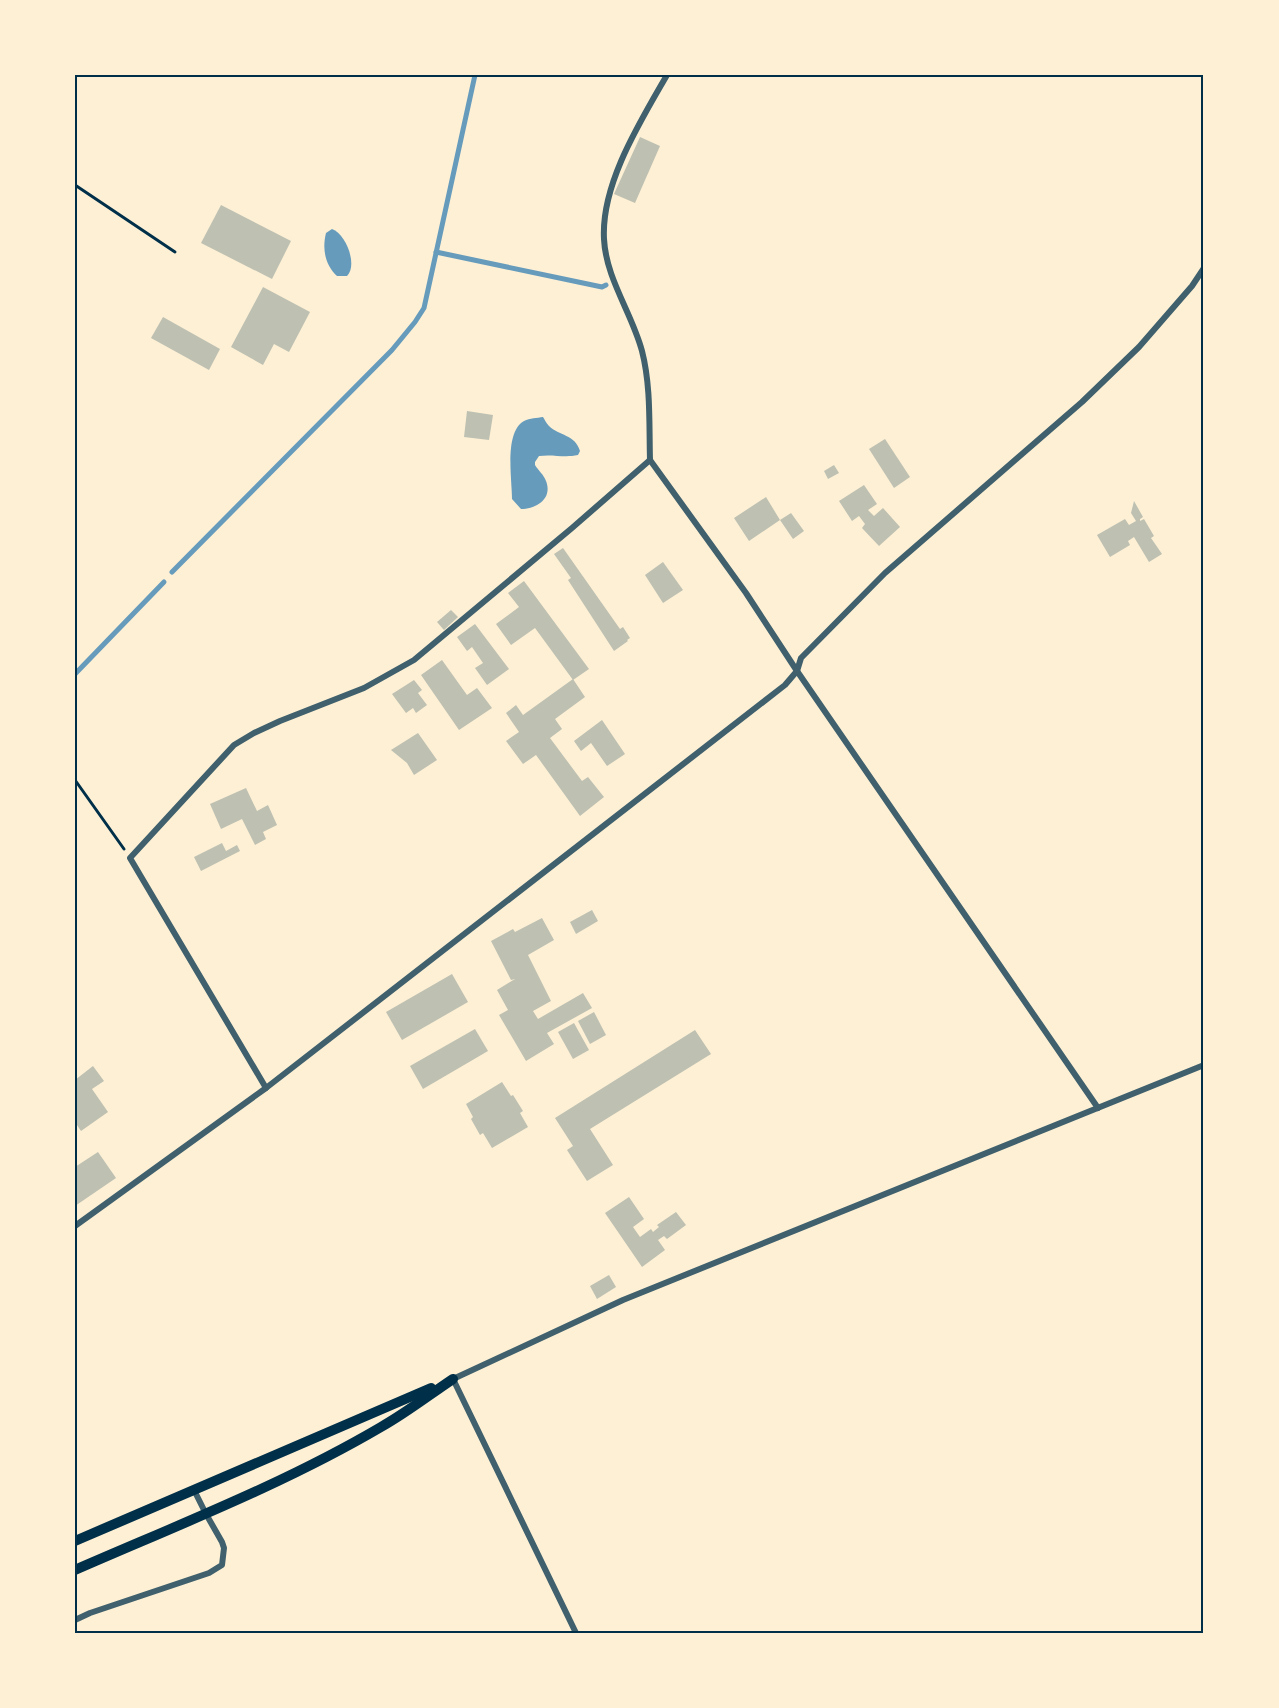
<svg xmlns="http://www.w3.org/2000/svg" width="1279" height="1708" font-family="'DM Sans',sans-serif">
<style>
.water{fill:#669bbc}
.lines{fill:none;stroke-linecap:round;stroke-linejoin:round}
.stream{stroke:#669bbc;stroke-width:5}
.building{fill:#bec0b2}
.path{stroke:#003049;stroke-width:3}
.minor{stroke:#3f606c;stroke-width:6}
.secondary{stroke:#003049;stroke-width:10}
.neatline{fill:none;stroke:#003049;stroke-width:2}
</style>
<rect width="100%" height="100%" fill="#fdf0d5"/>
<g class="water">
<path d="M332 229C346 234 358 265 347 276H337C325 265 322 249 326 233Z"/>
<path d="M543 417C545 420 546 423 549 426 559 436 575 434 580 451L578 455C564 458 553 454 539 456L535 462V465C538 470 544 475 546 481 553 499 536 509 521 509L512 499C512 479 504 432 524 421 530 418 537 418 543 417Z"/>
</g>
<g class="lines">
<g class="stream">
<path d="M436 252 602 287 606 285"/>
<path d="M172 572 392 350 415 322 424 308 475 75"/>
<path d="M75 674 164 582"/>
</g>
</g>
<g class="building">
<path d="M640 137 660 146 635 203 614 194Z"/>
<path d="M221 205 291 241 272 279 201 243Z"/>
<path d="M263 287 310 312 289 352 274 344 263 365 231 347Z"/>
<path d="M163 317 220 349 209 370 151 338Z"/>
<path d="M467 411 493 415 489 440 464 437Z"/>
<path d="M885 439 910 477 894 488 869 449Z"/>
<path d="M834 465 839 473 828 479 824 471Z"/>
<path d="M864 485 877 504 868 510 874 516 883 508 900 527 879 546 862 528 865 524 859 516 852 521 839 501Z"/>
<path d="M766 497 780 520 791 513 804 531 793 539 780 520 749 541 734 518Z"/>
<path d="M1134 501 1143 517 1140 519V521L1144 519 1154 536 1151 538 1162 554 1149 562 1134 537 1128 541 1130 545 1110 557 1097 535 1125 519 1129 525 1136 521 1131 513Z"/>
<path d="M563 548 620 629 623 627 630 638 627 640 628 641 614 651 568 580 571 578 554 554Z"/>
<path d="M663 562 683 590 663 603 645 575Z"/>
<path d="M524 581 589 669 573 680 535 628 511 645 496 624 519 607 508 593Z"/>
<path d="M451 610 458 617 444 630 437 622Z"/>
<path d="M475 624 509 669 487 685 475 668 483 663 472 647 467 651 457 637Z"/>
<path d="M442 660 467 695 477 688 492 708 459 730 421 675Z"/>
<path d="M573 679 585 697 555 719 562 729 550 738 582 781 588 777 604 797 580 816 536 755 523 764 506 741 519 732 506 713 516 705 523 715Z"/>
<path d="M414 680 422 690 418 693 427 705 416 713 413 708 406 713 392 694Z"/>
<path d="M602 720 625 754 607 766 591 743 581 751 574 741Z"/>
<path d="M418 733 437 760 414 775 407 763 391 750Z"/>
<path d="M246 788 257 811 268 805 277 825 263 832 266 839 255 845 242 819 221 829 210 804Z"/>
<path d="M222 843 226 851 237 845 240 851 201 871 194 857Z"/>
<path d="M592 910 598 921 576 934 570 922Z"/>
<path d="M542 918 554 940 528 955 551 1001 533 1011 538 1019 583 993 592 1008 547 1033 554 1044 526 1061 499 1015 508 1010 497 990 515 979 511 980 491 941 513 929 515 932Z"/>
<path d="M452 974 468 1002 402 1040 386 1012Z"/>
<path d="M594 1012 606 1035 590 1044 578 1021Z"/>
<path d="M574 1023 589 1050 573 1059 558 1032Z"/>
<path d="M475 1029 488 1051 423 1089 410 1066Z"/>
<path d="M695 1030 711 1054 590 1129 613 1165 587 1181 567 1150 573 1146 555 1118Z"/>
<path d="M93 1066 104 1081 92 1089 108 1112 81 1131 75 1122V1080Z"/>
<path d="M502 1082 511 1096 513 1095 523 1111 520 1113 528 1127 492 1148 483 1133 480 1135 471 1119 473 1117 466 1104Z"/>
<path d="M98 1152 116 1178 75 1206V1167Z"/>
<path d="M629 1197 644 1219 633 1227 640 1237 651 1229 653 1232 659 1227 657 1225 676 1212 686 1225 667 1239 664 1236 658 1240 665 1250 642 1267 605 1213Z"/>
<path d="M609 1275 616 1287 597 1299 590 1286Z"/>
</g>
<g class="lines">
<g class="path">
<path d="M75 185 175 252"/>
<path d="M75 780 124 849"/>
</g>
<g class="minor">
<path d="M650 460C649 424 651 386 642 351 632 313 606 279 604 239 601 184 640 122 667 75"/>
<path d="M266 1088 130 858 234 745 254 733 280 721 364 688 414 660 572 528 650 460 746 593 797 671 1098 1108"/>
<path d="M75 1226 266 1088 785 685 797 671 801 658 885 573 1082 402 1139 347 1192 286 1204 268"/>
<path d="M75 1620 90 1613 209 1573 222 1565 224 1548 222 1542 206 1514 194 1490"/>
<path d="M576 1633 453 1379 623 1300 1204 1065"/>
</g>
<g class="secondary">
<path d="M75 1541 431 1388"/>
<path d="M75 1570C178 1525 284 1484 381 1427 406 1413 429 1395 453 1379"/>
</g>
</g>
<rect width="1279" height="1708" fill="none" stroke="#fdf0d5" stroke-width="153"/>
<rect x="76" y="76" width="1126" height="1556" class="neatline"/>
</svg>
